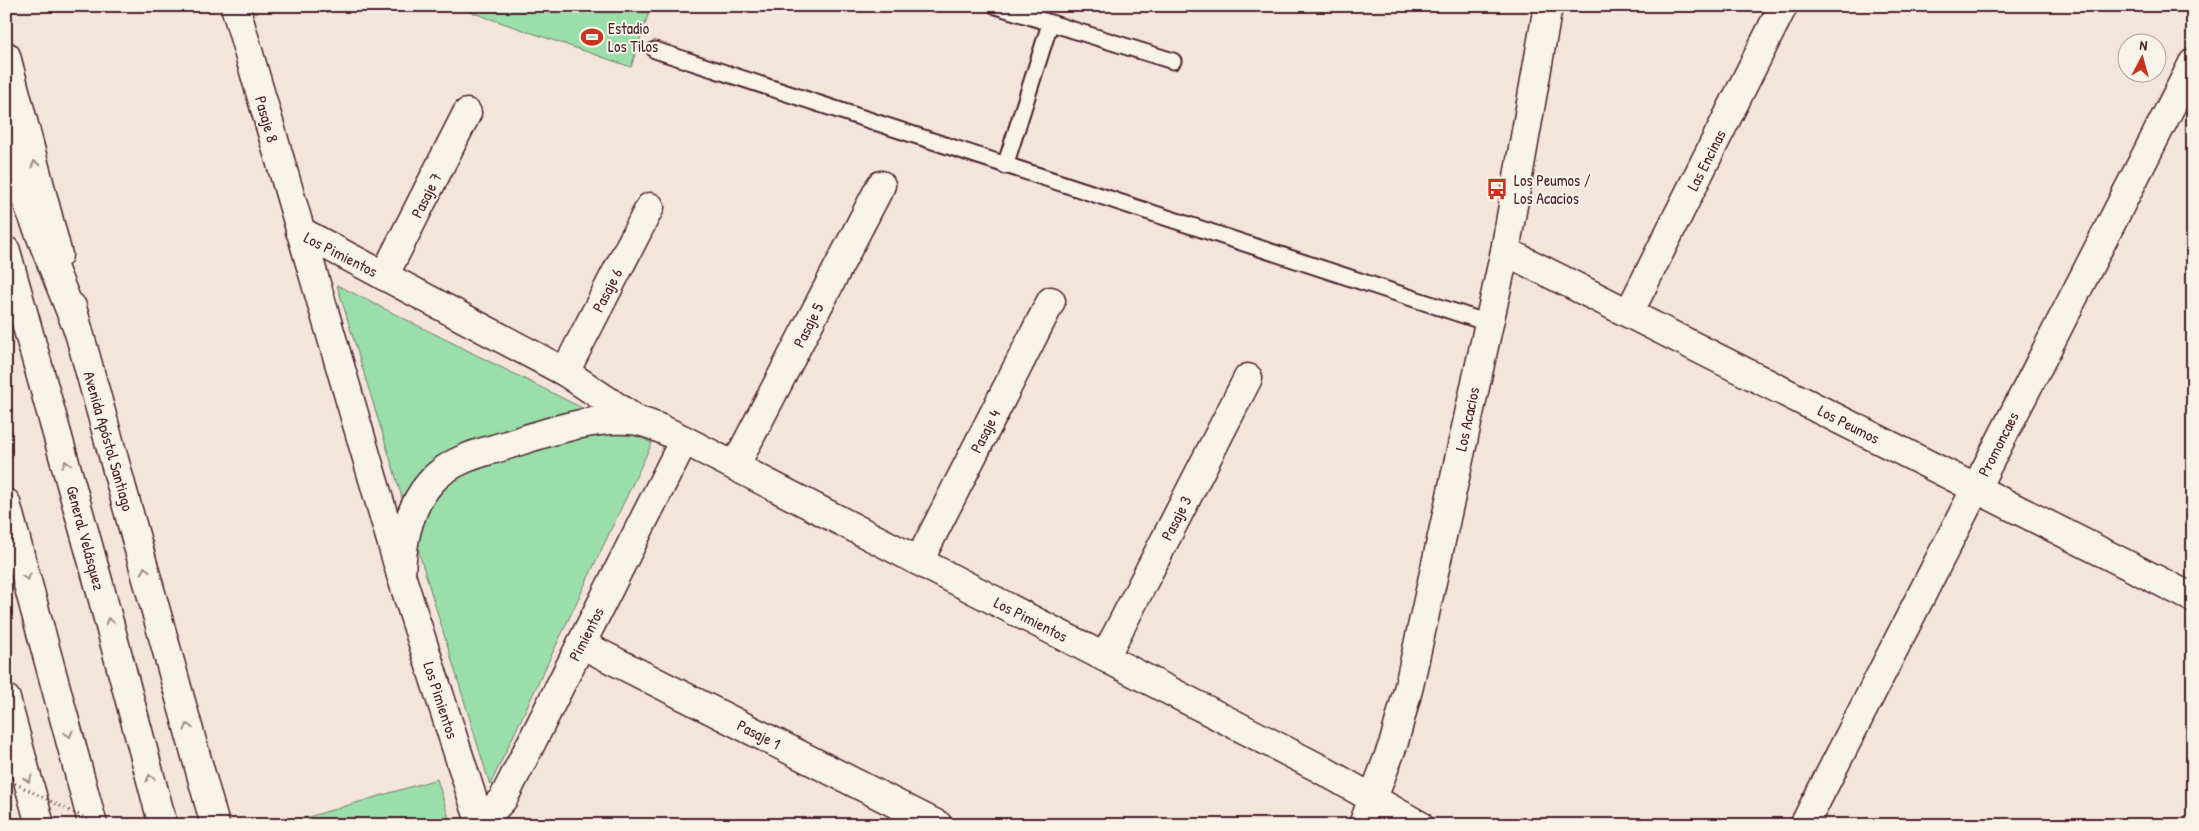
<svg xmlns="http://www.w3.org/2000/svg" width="2199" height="831" font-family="'Patrick Hand',sans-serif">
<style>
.green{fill:#9adeaa;stroke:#727e6a}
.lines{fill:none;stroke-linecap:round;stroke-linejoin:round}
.service-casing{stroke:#4a1f2b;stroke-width:19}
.minor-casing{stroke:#4a1f2b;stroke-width:31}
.tertiary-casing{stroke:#4a1f2b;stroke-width:31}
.secondary-casing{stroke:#4a1f2b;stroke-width:31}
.motorway-casing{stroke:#4a1f2b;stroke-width:31}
.service{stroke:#f7f3e8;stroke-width:15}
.minor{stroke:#f7f3e8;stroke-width:28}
.tertiary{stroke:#f7f3e8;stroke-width:28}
.secondary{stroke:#f7f3e8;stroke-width:28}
.motorway{stroke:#f7f3e8;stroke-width:28}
.path-bridge{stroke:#4a1f2b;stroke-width:3;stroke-dasharray:1 4;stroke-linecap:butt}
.oneway{stroke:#a0898a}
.labels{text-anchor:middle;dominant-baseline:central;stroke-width:4;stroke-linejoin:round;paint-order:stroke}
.poi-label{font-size:16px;fill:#4a1f2b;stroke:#f7f3e8;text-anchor:start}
.street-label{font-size:16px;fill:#4a1f2b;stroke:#f7f3e8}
</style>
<rect width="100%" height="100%" fill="#f4e5db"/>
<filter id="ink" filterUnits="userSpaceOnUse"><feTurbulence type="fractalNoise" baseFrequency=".02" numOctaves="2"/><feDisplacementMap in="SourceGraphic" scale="10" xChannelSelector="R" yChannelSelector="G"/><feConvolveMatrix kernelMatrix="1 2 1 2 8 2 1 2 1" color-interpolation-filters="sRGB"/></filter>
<g filter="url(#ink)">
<g class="green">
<path d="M453 6H651L631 67Z"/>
<path d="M337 285 652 443 490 785Z"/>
<path d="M437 779 451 825H281Z"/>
</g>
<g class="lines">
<g class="service-casing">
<g id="service">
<path d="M996 6 1173 61"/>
<path d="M655 50 1488 323"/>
<path d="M1005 166 1050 24"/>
</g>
</g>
<g class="minor-casing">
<g id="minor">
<path d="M235 6 401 575 481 825"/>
<path d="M300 231 565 372 638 421"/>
<path d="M1505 251 2193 598"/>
<path d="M384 276 467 113"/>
<path d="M1629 313 1783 6"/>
<path d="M565 372 650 207"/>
<path d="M735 466 881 185"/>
<path d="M919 561 1051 301"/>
<path d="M401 575C402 542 408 508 430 483 439 472 452 464 464 459 477 453 491 450 504 446 545 433 594 415 638 421 654 424 669 433 684 440L1319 768 1419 825"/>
<path d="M581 644 938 825"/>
<path d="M1105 657 1248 378"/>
<path d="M481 822 503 799 684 440"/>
<path d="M1804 825 2193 63"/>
</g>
</g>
<g class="tertiary-casing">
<path id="tertiary" d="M1363 825 1394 742 1409 686 1505 251 1548 6"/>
</g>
<g class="secondary-casing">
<g id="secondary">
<path d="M6 56 58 255"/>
<path d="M72 307 215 825"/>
<path d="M6 699 40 825"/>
</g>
</g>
<g class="motorway-casing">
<g id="motorway">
<path d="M6 149 78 330"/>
<path d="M6 251 98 581 163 825"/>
<path d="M6 503 93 825"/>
</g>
</g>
<use href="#service" class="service"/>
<use href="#minor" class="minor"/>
<use href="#tertiary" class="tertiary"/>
<use href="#secondary" class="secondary"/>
<use href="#motorway" class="motorway"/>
<path class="path-bridge" d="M6 779 99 825"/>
</g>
<defs><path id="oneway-chevron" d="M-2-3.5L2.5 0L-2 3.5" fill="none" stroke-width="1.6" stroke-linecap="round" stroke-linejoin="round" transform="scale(1.25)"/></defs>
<g class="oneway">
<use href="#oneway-chevron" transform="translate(35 164) rotate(-105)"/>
<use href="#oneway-chevron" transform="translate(66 464) rotate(-105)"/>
<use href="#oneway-chevron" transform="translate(145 570) rotate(-106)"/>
<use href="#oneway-chevron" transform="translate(27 577) rotate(75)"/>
<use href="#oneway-chevron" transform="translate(109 621) rotate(-105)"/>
<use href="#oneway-chevron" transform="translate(188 727) rotate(-105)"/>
<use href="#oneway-chevron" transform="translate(69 734) rotate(75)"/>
<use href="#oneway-chevron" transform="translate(150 778) rotate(-105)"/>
<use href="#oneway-chevron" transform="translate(28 779) rotate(75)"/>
</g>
</g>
<defs>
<g id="stadium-bare" transform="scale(1.725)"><path d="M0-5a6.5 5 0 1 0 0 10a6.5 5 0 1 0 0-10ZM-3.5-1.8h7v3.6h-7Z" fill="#c8321e" stroke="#f7f3e8" stroke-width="2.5" paint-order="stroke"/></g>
<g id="bus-bare" transform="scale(1.725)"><path d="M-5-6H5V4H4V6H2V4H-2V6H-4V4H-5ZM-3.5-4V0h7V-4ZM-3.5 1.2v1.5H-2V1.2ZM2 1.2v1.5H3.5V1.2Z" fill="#c8321e" stroke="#f7f3e8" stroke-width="2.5" paint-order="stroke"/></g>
</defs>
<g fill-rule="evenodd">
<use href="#stadium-bare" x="592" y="37"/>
<use href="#bus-bare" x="1497" y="189"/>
</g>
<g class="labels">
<g class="poi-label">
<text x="608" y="28">Estadio<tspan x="608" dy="18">Los Tilos</tspan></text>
<text x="1514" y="180">Los Peumos /<tspan x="1514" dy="18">Los Acacios</tspan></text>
</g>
<g class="street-label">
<text transform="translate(267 119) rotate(74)">Pasaje 8</text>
<text transform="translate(1706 160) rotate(-63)">Las Encinas</text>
<text transform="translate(426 195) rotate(-63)">Pasaje 7</text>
<text transform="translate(341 254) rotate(27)">Los Pimientos</text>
<text transform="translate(607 290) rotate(-63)">Pasaje 6</text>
<text transform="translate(808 325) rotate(-63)">Pasaje 5</text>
<text transform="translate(1467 419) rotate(-78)">Los Acacios</text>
<text transform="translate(1849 424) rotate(27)">Los Peumos</text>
<text transform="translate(985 431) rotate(-63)">Pasaje 4</text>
<text transform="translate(109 441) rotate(74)">Avenida Apóstol Santiago</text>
<text transform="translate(1998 444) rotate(-63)">Promoncaes</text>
<text transform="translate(1176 518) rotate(-63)">Pasaje 3</text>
<text transform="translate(86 538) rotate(75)">General Velásquez</text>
<text transform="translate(1031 619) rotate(27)">Los Pimientos</text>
<text transform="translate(586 634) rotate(-63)">Pimientos</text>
<text transform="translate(441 700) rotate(72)">Los Pimientos</text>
<text transform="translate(759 734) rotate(27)">Pasaje 1</text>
</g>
</g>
<rect width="2199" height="831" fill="none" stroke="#f7f3e8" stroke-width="25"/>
<rect x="12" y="12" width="2174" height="806" fill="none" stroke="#4a1f2b" stroke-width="2" filter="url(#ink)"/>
<g transform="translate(2142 58) rotate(6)"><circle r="24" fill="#f7f3e8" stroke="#b29e9c"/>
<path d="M0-4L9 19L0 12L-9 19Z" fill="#c8321e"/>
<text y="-8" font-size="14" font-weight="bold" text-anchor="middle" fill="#4a1f2b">N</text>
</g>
</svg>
